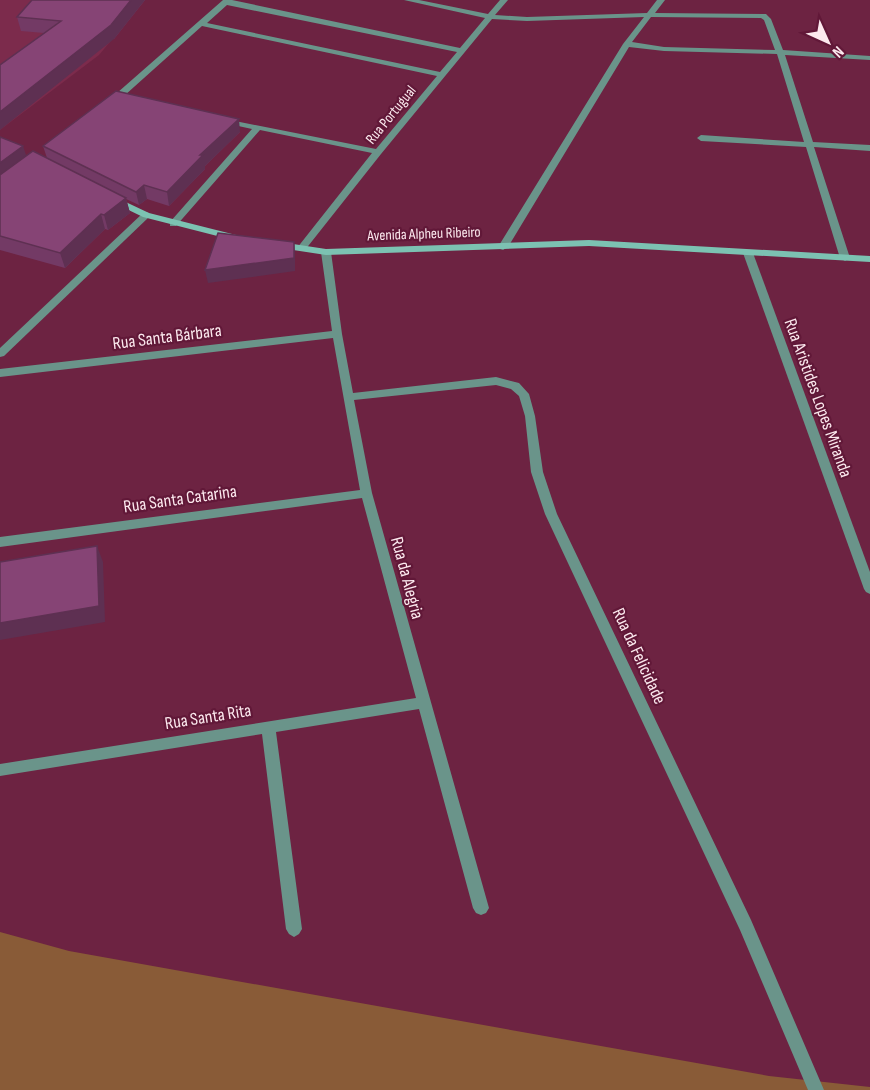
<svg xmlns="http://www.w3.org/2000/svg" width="870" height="1090" font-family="'Sofia Sans Condensed',sans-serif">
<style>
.built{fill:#7c2b4c}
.green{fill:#895b37}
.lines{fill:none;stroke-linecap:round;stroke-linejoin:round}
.street{fill:#6a948a;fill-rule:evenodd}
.secondary{fill:#7cc2b2;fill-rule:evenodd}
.wall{fill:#733a65}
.shaded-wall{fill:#5e3052}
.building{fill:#864475;stroke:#5e3052;stroke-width:1.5}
.labels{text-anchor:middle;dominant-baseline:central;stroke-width:4.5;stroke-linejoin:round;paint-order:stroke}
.far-street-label{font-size:15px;fill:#fce9ee;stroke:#611838}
.street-label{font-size:18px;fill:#fce9ee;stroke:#611838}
</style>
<rect width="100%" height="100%" fill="#6d2342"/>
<path class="built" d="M0 0H145L99 55 0 130Z"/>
<path class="green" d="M0 932 69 951 769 1076 870 1087V1090H0Z"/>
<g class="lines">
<g class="street">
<path d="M223 0H232L460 48 485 18 404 0H419L488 14 500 0H508L495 15 527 17 647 13 657 0H665L655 13 766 14 771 19 783 50 870 56V60L785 55 813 142 870 145V151L814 147 850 258 845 261 840 258 806 147 701 141 697 138 701 135 804 142 777 54 664 51 629 47 508 247 503 250 500 249 498 247 623 44 644 17 527 21 492 19 381 154 305 250H299L297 248 372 153 260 130 176 226H170V222L252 129 220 122V118L376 149 437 76 202 26 115 104H109V100ZM227 5 457 52 440 72 207 23ZM651 17 761 18 764 20 775 50 664 47 632 42Z"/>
<path d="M146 212 149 213V217L4 356 0 357V348L143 213Z"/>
<path d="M326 249 331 252 342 334 353 393 496 377 519 383 529 394 535 416 543 472 557 514 751 920 824 1090H808L740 930 545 514 531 472 525 416 519 396 511 389 496 385 354 400 372 493 489 908 486 913 481 915 476 913 473 908 419 709 276 732 302 929 299 934 294 937 289 934 286 929 262 734 0 776V764L416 698 362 498 0 547V537L360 490 333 338 0 377V369L332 331 321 252Z"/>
<path d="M748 250 753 253 870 572V594L866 592 864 589 743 253Z"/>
</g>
<g class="secondary">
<path d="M113 196 149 213 236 235 238 237 233 240 143 217 110 201 109 199Z"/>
<path d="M589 240 870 256V262L589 246 326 255 280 248 275 245 280 242 326 249Z"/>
</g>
</g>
<g class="wall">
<path d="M32 0H145L114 39 21 31 17 17Z"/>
<path d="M240 132 205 166V169L169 206 147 199 139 205 126 199 130 213 108 230 105 229 65 268 0 250V137L26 156 47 158 43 146Z"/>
</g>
<g class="shaded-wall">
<path d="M131 0H145L114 39 0 130V112Z"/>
<path d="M239 119 240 132 205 166V169L169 206 167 192 200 155Z"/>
<path d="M23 146 28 161 0 182V163Z"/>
<path d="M144 185 147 199 139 205 136 192Z"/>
<path d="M126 198 130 213 108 230 104 215Z"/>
<path d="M101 214 105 229 65 268 60 253Z"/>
<path d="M294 242 295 255V271L208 283 205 270Z"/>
<path d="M97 546 103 562 105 622 0 640V623Z"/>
</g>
<g class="building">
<path d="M32 0H131L111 25 0 112V65L61 21 17 17Z"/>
<path d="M116 91 239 119 200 155H203L167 192 144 185 136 192 43 146Z"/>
<path d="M0 137 23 146 0 163Z"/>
<path d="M33 151 126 198 104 215 101 214 60 253 0 236V175Z"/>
<path d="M218 233 294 242V258L205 270Z"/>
<path d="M97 546 99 606 0 623V562Z"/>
</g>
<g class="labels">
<g class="far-street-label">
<text transform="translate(391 115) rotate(-51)">Rua Portugual</text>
<text transform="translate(424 234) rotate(-2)">Avenida Alpheu Ribeiro</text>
</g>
<g class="street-label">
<text transform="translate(167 337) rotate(-7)">Rua Santa Bárbara</text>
<text transform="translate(818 398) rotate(70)">Rua Aristides Lopes Miranda</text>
<text transform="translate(180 499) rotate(-8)">Rua Santa Catarina</text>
<text transform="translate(407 578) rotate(75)">Rua da Alegria</text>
<text transform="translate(639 656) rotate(65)">Rua da Felicidade</text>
<text transform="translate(208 717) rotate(-9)">Rua Santa Rita</text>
</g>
</g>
<g transform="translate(828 42) rotate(135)" stroke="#611838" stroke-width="4.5" paint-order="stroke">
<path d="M0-4.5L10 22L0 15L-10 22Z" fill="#fce9ee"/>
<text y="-9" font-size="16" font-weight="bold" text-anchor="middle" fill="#fce9ee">N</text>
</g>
</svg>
